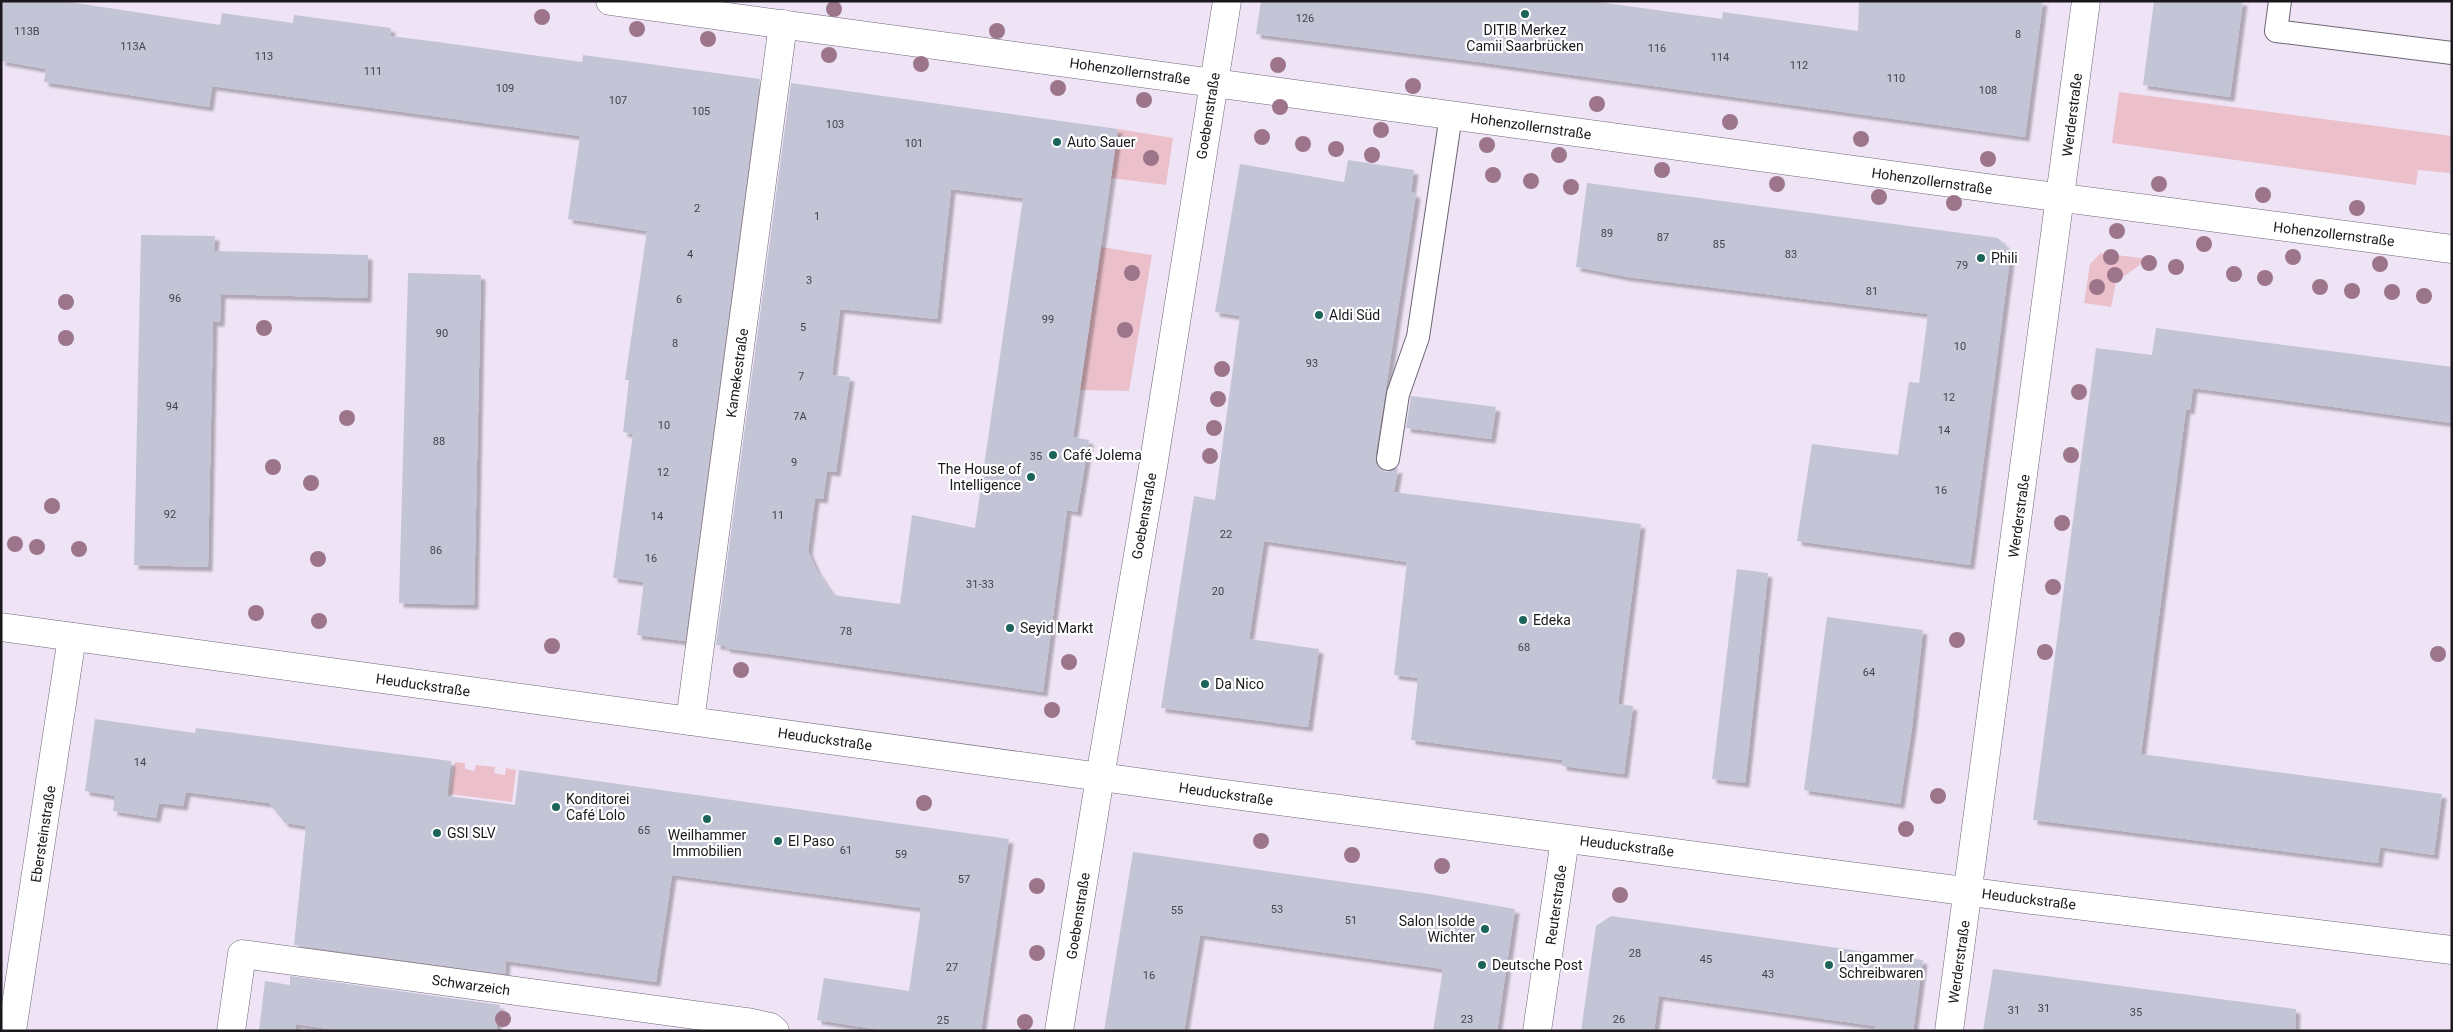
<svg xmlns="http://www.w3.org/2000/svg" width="2453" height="1032" font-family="Roboto,sans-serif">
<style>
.green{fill:#ebc0cb}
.building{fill:#c3c4d6;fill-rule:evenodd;filter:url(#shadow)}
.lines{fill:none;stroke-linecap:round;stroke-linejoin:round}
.lane-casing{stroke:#6d6574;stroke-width:24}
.street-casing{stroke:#6d6574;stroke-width:29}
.secondary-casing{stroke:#6d6574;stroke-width:29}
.lane{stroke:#fff;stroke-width:22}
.street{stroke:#fff;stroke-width:28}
.secondary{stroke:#fff;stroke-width:28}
.tree{fill:#9c758a}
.poi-dot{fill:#1c6459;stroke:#fff;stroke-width:2}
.labels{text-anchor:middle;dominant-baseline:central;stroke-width:4.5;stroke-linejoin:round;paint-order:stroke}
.number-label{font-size:11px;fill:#44424b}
.poi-label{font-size:14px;fill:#1a171d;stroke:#fff;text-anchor:start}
.street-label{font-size:14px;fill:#1a171d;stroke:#fff}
</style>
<defs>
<filter id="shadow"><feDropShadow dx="4.5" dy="4.5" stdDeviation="1" flood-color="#0004"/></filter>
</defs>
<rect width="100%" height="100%" fill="#eee4f6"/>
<g class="green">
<path d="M2119 92 2452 136 2450 173 2418 170 2416 185 2112 143Z"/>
<path d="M1118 129 1173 138 1166 185 1111 178Z"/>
<path d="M1101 247 1152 255 1129 391 1080 390Z"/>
<path d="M2101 253 2148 259 2116 282 2111 307 2084 303 2090 264Z"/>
<path d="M455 762 465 763V769L474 771 476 765 495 767 494 773 505 775 506 768 516 770 512 802 450 794Z"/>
</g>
<g class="building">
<path d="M1 1H63L220 25 222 13 293 23 294 15 391 28 390 36 438 42 582 62 583 55 760 79 685 641 637 635 644 582 613 578 633 434 623 432 629 380H625L647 231 568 219 580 136 212 86 209 107 44 82 46 69 1 61Z"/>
<path d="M1261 1H1591L1722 19 1723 12 1858 31 1859 1H2043L2025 137 1479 62 1256 34Z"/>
<path d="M2154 1H2243L2230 97 2143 85Z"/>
<path d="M791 83 1118 129 1073 437 1089 440 1077 512 1067 510 1043 692 725 648 726 646 716 645ZM951 189 1023 198 975 528 912 515 900 604 833 595 817 571 808 551 815 498 823 499 827 471 836 472 850 377 832 375 840 309 937 319Z"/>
<path d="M1348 160 1414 170 1411 192 1416 194 1375 457 1376 464 1380 469 1386 472 1398 468 1394 492 1641 524 1618 704 1633 706 1624 774 1562 766V760L1411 740 1418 678 1394 675 1407 562 1264 541 1249 639 1319 649 1308 727 1161 708 1194 496 1215 500 1240 316 1215 312 1240 164 1344 182Z"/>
<path d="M1587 183 1998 238 2011 251 1970 565 1797 541 1812 444 1898 455 1909 382 1919 383 1928 314 1628 277 1576 267Z"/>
<path d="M141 235 215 236 214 251 368 255 367 298 221 294 220 322H213L208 567 134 565Z"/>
<path d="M408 273 481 275 474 605 399 603Z"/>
<path d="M2156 328 2452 367V423L2193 388 2190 410 2186 409 2141 754 2442 794 2434 855 2380 847 2378 863 2033 820 2096 348 2152 355Z"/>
<path d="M1411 396 1496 407 1491 439 1406 428Z"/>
<path d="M1737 569 1768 573 1745 783 1712 779Z"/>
<path d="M1827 617 1923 630 1912 727 1900 804 1804 790Z"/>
<path d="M95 719 195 733 196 728 451 761 447 796 515 805 519 770 1009 839 981 1031H888L817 1020 824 978 909 991 921 908 672 875 656 982 506 961 505 974 294 945 306 826 285 823 269 803 186 792 183 806 159 803 156 818 113 811 115 796 85 791Z"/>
<path d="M1133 852 1429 894 1515 909 1497 1031H1433L1443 969 1200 935 1184 1031H1104Z"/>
<path d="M1611 916 1923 960 1913 1031H1874L1875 1026 1659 996 1654 1031H1581L1596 926Z"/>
<path d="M1993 969 2296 1009 2295 1031H1983Z"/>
<path d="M290 976 500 1005 496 1031H341L296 1024V1031H259L265 981 290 985Z"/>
</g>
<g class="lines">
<g class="lane-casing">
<g id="lane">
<path d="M2280 1 2276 31 2452 53"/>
<path d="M1388 459 1398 394 1418 337 1451 115"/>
</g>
</g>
<g class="street-casing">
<g id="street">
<path d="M610 1 1995 189 2452 249"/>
<path d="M690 721 783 24"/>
<path d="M1100 777 1153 467 1227 1"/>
<path d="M12 1031 72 637"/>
<path d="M231 1031 242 954 747 1022 770 1027 775 1031"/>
<path d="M1537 1031 1565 839"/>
<path d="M1949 1031 2086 1"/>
</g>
</g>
<g class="secondary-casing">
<g id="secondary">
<path d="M1 627 1203 791 2033 900 2452 950"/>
<path d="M1059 1031 1100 777"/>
</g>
</g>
<use href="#lane" class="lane"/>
<use href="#street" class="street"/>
<use href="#secondary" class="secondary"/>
</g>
<g class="tree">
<circle cx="834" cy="9" r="8"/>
<circle cx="542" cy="17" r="8"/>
<circle cx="637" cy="29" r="8"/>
<circle cx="997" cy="31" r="8"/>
<circle cx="708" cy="39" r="8"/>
<circle cx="829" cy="55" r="8"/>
<circle cx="921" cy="64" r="8"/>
<circle cx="1278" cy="65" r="8"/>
<circle cx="1413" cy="86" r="8"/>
<circle cx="1058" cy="88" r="8"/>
<circle cx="1144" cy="100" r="8"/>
<circle cx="1597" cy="104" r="8"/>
<circle cx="1280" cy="107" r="8"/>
<circle cx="1730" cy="122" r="8"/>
<circle cx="1381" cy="130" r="8"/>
<circle cx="1262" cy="137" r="8"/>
<circle cx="1861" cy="139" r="8"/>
<circle cx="1303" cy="144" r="8"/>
<circle cx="1487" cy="145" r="8"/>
<circle cx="1336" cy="149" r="8"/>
<circle cx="1372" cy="155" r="8"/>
<circle cx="1559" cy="155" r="8"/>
<circle cx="1151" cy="158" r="8"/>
<circle cx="1988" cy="159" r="8"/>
<circle cx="1662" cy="170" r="8"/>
<circle cx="1493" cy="175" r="8"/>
<circle cx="1531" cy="181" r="8"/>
<circle cx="1777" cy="184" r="8"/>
<circle cx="2159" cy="184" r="8"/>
<circle cx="1571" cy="187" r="8"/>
<circle cx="2263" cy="195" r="8"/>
<circle cx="1879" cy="197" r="8"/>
<circle cx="1954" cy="203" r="8"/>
<circle cx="2357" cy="208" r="8"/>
<circle cx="2117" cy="231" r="8"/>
<circle cx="2204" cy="244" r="8"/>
<circle cx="2111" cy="257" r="8"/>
<circle cx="2293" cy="257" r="8"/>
<circle cx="2149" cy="263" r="8"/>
<circle cx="2380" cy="264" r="8"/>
<circle cx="2176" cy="267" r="8"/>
<circle cx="1132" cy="273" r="8"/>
<circle cx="2234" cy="274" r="8"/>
<circle cx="2115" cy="275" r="8"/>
<circle cx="2265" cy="278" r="8"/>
<circle cx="2097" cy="287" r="8"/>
<circle cx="2320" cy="287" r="8"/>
<circle cx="2352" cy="291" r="8"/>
<circle cx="2392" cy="292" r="8"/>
<circle cx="2424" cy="296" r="8"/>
<circle cx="66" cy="302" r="8"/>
<circle cx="264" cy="328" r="8"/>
<circle cx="1125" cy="330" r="8"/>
<circle cx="66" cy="338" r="8"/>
<circle cx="1222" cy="369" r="8"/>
<circle cx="2079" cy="392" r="8"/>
<circle cx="1218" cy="399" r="8"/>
<circle cx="347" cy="418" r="8"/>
<circle cx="1214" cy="428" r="8"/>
<circle cx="2071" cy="455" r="8"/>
<circle cx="1210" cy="456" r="8"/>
<circle cx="273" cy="467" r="8"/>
<circle cx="311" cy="483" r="8"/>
<circle cx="52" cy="506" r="8"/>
<circle cx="2062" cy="523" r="8"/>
<circle cx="15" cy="544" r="8"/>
<circle cx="37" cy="547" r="8"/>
<circle cx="79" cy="549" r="8"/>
<circle cx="318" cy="559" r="8"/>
<circle cx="2053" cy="587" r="8"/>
<circle cx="256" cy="613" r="8"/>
<circle cx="319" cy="621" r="8"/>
<circle cx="1957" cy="640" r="8"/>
<circle cx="552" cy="646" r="8"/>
<circle cx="2045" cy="652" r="8"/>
<circle cx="2438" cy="654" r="8"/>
<circle cx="1069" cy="662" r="8"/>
<circle cx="741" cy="670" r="8"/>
<circle cx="1052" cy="710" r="8"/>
<circle cx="1938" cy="796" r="8"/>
<circle cx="924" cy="803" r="8"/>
<circle cx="1906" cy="829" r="8"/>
<circle cx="1261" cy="841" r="8"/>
<circle cx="1352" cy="855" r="8"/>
<circle cx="1442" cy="866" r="8"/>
<circle cx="1037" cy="886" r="8"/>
<circle cx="1620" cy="895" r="8"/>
<circle cx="1037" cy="953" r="8"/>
<circle cx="503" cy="1019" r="8"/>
<circle cx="1025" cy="1022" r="8"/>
</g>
<g class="poi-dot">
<circle cx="1525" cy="14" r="5"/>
<circle cx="1057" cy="142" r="5"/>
<circle cx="1981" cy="258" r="5"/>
<circle cx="1319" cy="315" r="5"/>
<circle cx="1053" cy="455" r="5"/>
<circle cx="1031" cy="477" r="5"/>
<circle cx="1523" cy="620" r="5"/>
<circle cx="1010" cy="628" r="5"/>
<circle cx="1205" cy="684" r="5"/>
<circle cx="556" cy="807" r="5"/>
<circle cx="707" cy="819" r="5"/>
<circle cx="437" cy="833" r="5"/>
<circle cx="778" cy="841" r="5"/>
<circle cx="1485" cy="929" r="5"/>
<circle cx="1482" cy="965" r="5"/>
<circle cx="1829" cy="965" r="5"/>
</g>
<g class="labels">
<g class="number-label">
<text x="1305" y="18">126</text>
<text x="27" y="31">113B</text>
<text x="2018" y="34">8</text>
<text x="133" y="46">113A</text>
<text x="1657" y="48">116</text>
<text x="264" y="56">113</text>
<text x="1720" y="57">114</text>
<text x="1799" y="65">112</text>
<text x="373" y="71">111</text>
<text x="1896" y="78">110</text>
<text x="505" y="88">109</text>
<text x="1988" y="90">108</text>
<text x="618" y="100">107</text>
<text x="701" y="111">105</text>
<text x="835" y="124">103</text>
<text x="914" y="143">101</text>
<text x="697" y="208">2</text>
<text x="817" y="216">1</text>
<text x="1607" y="233">89</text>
<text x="1663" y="237">87</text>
<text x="1719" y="244">85</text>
<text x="690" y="254">4</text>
<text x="1791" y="254">83</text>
<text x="1962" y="265">79</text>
<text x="809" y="280">3</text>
<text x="1872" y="291">81</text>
<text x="175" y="298">96</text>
<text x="679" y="299">6</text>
<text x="1048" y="319">99</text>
<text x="803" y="327">5</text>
<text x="442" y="333">90</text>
<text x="675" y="343">8</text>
<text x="1960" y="346">10</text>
<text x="1312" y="363">93</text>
<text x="801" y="376">7</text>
<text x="1949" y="397">12</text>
<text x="172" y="406">94</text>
<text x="800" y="416">7A</text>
<text x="664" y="425">10</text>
<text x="1944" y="430">14</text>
<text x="439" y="441">88</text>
<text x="1036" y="456">35</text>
<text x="794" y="462">9</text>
<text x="663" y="472">12</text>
<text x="1941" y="490">16</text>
<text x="170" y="514">92</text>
<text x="778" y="515">11</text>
<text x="657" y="516">14</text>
<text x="1226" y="534">22</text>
<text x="436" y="550">86</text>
<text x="651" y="558">16</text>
<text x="980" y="584">31-33</text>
<text x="1218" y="591">20</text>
<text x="846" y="631">78</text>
<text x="1524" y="647">68</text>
<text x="1869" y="672">64</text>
<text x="140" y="762">14</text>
<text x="644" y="830">65</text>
<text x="846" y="850">61</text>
<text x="901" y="854">59</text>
<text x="964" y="879">57</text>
<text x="1277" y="909">53</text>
<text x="1177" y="910">55</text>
<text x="1351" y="920">51</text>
<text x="1635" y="953">28</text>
<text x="1706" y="959">45</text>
<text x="952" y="967">27</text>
<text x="1768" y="974">43</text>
<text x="1149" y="975">16</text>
<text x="2044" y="1008">31</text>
<text x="2014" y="1010">31</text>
<text x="2136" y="1012">35</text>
<text x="1467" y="1019">23</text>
<text x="1619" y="1019">26</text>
<text x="943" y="1020">25</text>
</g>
<g class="poi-label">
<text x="1525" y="30" text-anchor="middle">DITIB Merkez<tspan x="1525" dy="16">Camii Saarbrücken</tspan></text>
<text x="1067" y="142">Auto Sauer</text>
<text x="1991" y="258">Phili</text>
<text x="1329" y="315">Aldi Süd</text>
<text x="1063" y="455">Café Jolema</text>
<text x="1021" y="469" text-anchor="end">The House of<tspan x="1021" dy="16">Intelligence</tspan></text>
<text x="1533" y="620">Edeka</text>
<text x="1020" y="628">Seyid Markt</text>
<text x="1215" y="684">Da Nico</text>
<text x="566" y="799">Konditorei<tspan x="566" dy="16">Café Lolo</tspan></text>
<text x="447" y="833">GSI SLV</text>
<text x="707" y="835" text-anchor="middle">Weilhammer<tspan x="707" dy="16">Immobilien</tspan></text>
<text x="788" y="841">El Paso</text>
<text x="1475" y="921" text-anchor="end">Salon Isolde<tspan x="1475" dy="16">Wichter</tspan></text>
<text x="1839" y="957">Langammer<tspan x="1839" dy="16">Schreibwaren</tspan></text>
<text x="1492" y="965">Deutsche Post</text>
</g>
<g class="street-label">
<text transform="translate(1130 71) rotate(8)">Hohenzollernstraße</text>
<text transform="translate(2072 115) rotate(-83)">Werderstraße</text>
<text transform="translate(1208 116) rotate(-81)">Goebenstraße</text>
<text transform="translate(1531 126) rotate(8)">Hohenzollernstraße</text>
<text transform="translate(1932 181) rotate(8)">Hohenzollernstraße</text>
<text transform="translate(2334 234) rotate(7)">Hohenzollernstraße</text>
<text transform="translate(737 373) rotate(-82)">Kamekestraße</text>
<text transform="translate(1144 516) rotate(-80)">Goebenstraße</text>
<text transform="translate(2019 516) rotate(-82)">Werderstraße</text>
<text transform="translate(423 685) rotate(8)">Heuduckstraße</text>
<text transform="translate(825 739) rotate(8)">Heuduckstraße</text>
<text transform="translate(1226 794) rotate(8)">Heuduckstraße</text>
<text transform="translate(43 834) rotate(-81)">Ebersteinstraße</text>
<text transform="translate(1627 846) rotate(7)">Heuduckstraße</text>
<text transform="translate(2029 899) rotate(7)">Heuduckstraße</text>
<text transform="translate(1556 905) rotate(-82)">Reuterstraße</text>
<text transform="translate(1078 916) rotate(-81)">Goebenstraße</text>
<text transform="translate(1959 962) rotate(-82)">Werderstraße</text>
<text transform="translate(471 985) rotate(8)">Schwarzeich</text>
</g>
</g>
<rect width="2453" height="1032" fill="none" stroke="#1a171d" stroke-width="5"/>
</svg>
